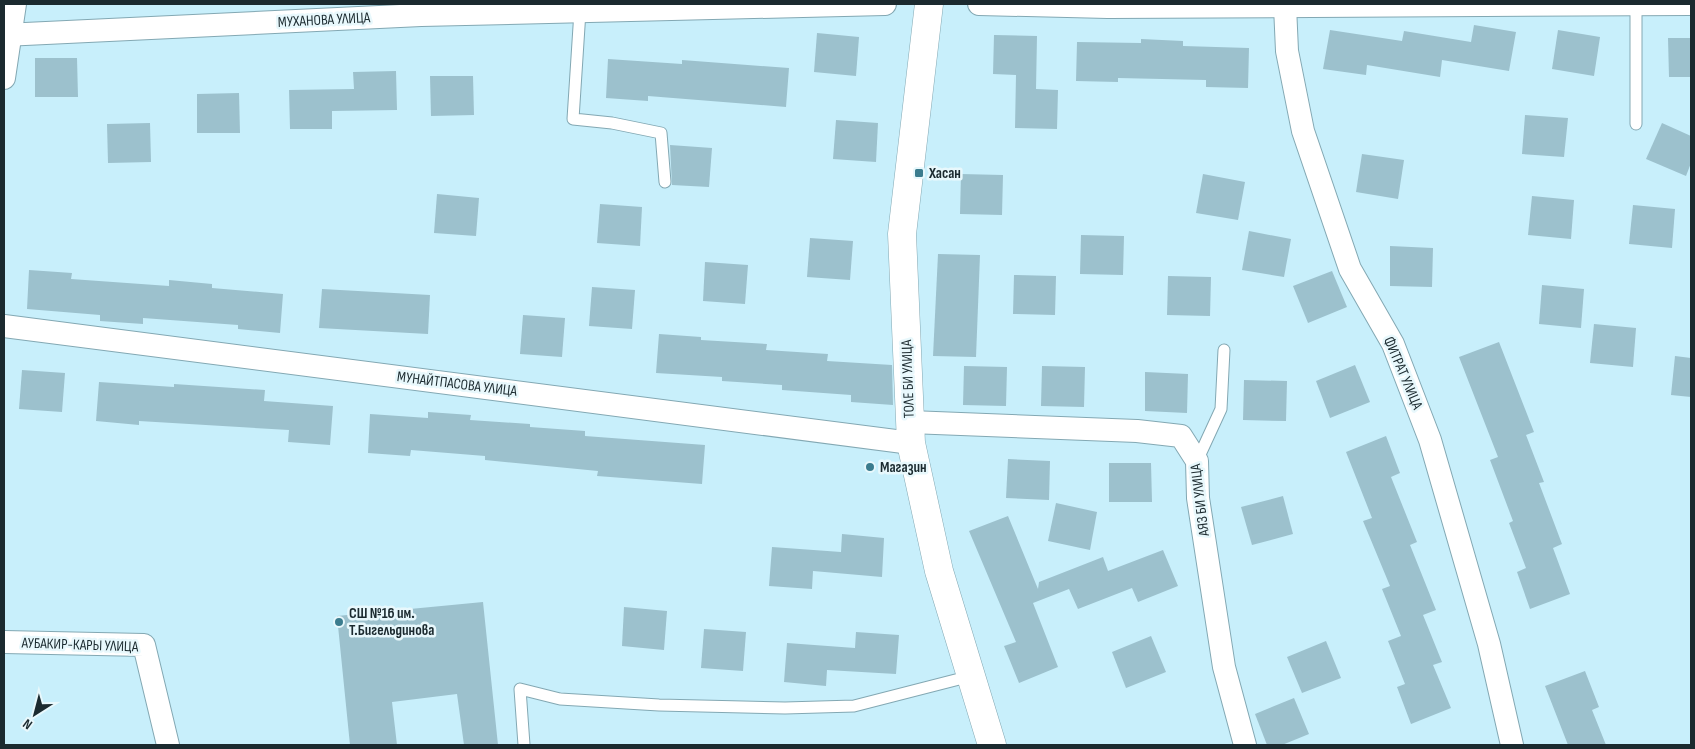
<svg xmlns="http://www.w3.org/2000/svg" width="1695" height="749" font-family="'Sofia Sans Condensed',sans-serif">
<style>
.building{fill:#9cc1cd}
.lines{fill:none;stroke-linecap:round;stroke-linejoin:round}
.service-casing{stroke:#83a8b3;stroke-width:13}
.minor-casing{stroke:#83a8b3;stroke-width:24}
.tertiary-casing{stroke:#83a8b3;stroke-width:29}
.service{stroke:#fff;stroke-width:11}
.minor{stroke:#fff;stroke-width:22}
.tertiary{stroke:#fff;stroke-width:28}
.poi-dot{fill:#3b7c8e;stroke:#e8f8fc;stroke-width:2}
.labels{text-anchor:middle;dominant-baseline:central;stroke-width:5;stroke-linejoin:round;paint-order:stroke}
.street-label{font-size:15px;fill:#1b2a2f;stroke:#e8f8fc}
.poi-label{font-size:15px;font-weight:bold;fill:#1b2a2f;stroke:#e8f8fc;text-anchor:start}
</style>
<rect width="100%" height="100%" fill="#c8effb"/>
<g class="building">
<path d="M1474 25 1516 32 1509 71 1442 60 1440 77 1367 65 1366 75 1323 69 1330 30 1402 41 1404 31 1471 42Z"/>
<path d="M1558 30 1600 37 1594 76 1552 69Z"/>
<path d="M817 33 859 37 856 76 814 72Z"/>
<path d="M994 35 1037 36 1036 89 1058 90 1057 129 1015 128 1016 75 993 74Z"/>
<path d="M1668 38H1691V77H1669Z"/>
<path d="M1141 39 1183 41V46L1249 48 1248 88 1206 87V80L1118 78V82L1076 81 1077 42 1141 43Z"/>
<path d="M35 58H77L78 97H35Z"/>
<path d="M608 59 682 64V60L789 68 786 107 648 96V101L606 98Z"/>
<path d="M396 71 397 110 332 111V129H290L289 90 354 89 353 72Z"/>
<path d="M430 76H473L474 115 431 116Z"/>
<path d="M239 93 240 133H197V94Z"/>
<path d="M1525 115 1568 118 1564 157 1522 154Z"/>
<path d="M836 120 878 123 876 162 833 159Z"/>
<path d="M150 123 151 162 108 163 107 124Z"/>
<path d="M1662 123 1691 136V163L1686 176 1646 159Z"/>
<path d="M670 145 712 148 709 187 672 185Z"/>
<path d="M1362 154 1404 160 1398 199 1356 192Z"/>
<path d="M961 174 1003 175 1002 215 960 214Z"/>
<path d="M1203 174 1245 182 1238 220 1196 213Z"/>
<path d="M437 194 479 198 476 236 434 233Z"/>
<path d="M1532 196 1574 200 1571 239 1528 235Z"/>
<path d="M600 204 642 207 640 246 597 243Z"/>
<path d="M1633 205 1675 209 1672 248 1629 244Z"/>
<path d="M1249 231 1291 239 1284 277 1242 270Z"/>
<path d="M1081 235 1124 236 1123 275 1080 274Z"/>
<path d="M810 238 853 241 850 280 807 277Z"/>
<path d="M1390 246 1433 248 1432 287 1390 286Z"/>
<path d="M938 254 980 255 976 357 933 356Z"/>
<path d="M705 262 748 265 745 304 703 301Z"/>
<path d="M29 270 72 273 71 279 169 286V280L212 284V288L283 294 280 333 238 329V325L143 318V324L100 321V315L27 309Z"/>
<path d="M1332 271 1347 307 1308 323 1293 286Z"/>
<path d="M1014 275 1056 276 1055 315 1013 314Z"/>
<path d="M1168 276 1211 277 1210 316 1167 315Z"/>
<path d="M1542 285 1584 289 1581 328 1539 324Z"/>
<path d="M592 287 635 290 632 329 589 326Z"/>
<path d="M322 289 430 295 428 334 319 328Z"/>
<path d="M523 315 565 318 562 357 520 354Z"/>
<path d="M1594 324 1636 328 1633 367 1590 363Z"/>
<path d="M659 334 701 337V340L767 344 766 350 828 354 827 361 892 365 893 405 851 402V395L782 390V385L722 381V377L656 373Z"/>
<path d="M1499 342 1534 432 1526 435 1544 482 1539 483 1562 544 1553 548 1570 594 1530 609 1517 572 1526 568 1509 523 1513 521 1490 460 1498 457 1459 357Z"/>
<path d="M1675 356 1691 358V397L1671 395Z"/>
<path d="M1355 365 1370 402 1330 418 1316 381Z"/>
<path d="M964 366 1007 367 1006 406 963 405Z"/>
<path d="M1042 366 1085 367 1084 407 1041 406Z"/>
<path d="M22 370 65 373 62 412 19 409Z"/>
<path d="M1145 372 1188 374 1187 413 1145 411Z"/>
<path d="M1244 380 1287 381 1286 421 1243 420Z"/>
<path d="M99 382 174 387V384L265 390 264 401 333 406 330 445 288 442 289 430 139 421V425L96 421Z"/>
<path d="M428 412 471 415 470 420 530 424V427L585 431V436L705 445 702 484 597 476 598 471 485 460V456L411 450 410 456 368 453 370 414 428 418Z"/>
<path d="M1386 436 1400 473 1391 477 1417 542 1410 545 1436 610 1423 615 1442 662 1433 665 1451 708 1411 724 1397 687 1405 684 1388 641 1401 636 1382 589 1390 586 1363 521 1372 518 1346 452Z"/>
<path d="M1008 459 1050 461 1049 500 1006 498Z"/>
<path d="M1109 463H1151L1152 502H1109Z"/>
<path d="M1283 496 1293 534 1252 545 1241 507Z"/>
<path d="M1056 503 1097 512 1090 550 1048 541Z"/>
<path d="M1008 516 1038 589 1039 582 1103 557 1108 571 1163 550 1178 586 1138 602 1132 588 1078 609 1069 589 1033 603 1058 667 1019 683 1004 646 1016 642 969 531Z"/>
<path d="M842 534 884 538 882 577 813 571 812 589 769 586 772 547 841 552Z"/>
<path d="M483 602 498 745H464L457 694 392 702 397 745H350L337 616Z"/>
<path d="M624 607 667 611 664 650 622 646Z"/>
<path d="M704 629 746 632 743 671 701 668Z"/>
<path d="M856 632 899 635 896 674 827 670 826 686 784 682 787 643 855 648Z"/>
<path d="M1151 636 1166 672 1126 688 1112 652Z"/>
<path d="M1326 641 1341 678 1302 693 1287 657Z"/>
<path d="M1585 671 1599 707 1592 710 1606 745H1568L1545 686Z"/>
<path d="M1294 698 1309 734 1282 745H1267L1255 714Z"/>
</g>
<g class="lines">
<g class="service-casing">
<g id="service">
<path d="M580 11 573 119 612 123 661 133 665 182"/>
<path d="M1636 124V4"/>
<path d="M1197 461 1221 409 1224 350"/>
<path d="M524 745 520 689 560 699 659 705 785 708 854 706 971 676"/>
</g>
</g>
<g class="minor-casing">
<g id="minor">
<path d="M979 4 1108 7 1691 4"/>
<path d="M1285 6 1287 51 1303 131 1350 269 1393 344 1430 440 1489 644 1512 745"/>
<path d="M4 35 421 15 885 4"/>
<path d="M4 78 15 4"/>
<path d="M4 326 911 443"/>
<path d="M910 422 1137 431 1181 436 1197 461 1198 498 1224 667 1245 745"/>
<path d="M4 642 144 645 168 745"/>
</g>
</g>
<g class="tertiary-casing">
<path id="tertiary" d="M929 4 902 234 911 443 939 571 992 745"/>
</g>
<use href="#service" class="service"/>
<use href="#minor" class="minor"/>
<use href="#tertiary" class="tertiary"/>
</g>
<g class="poi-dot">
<rect x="914" y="168" width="10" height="10" rx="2.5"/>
<circle cx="870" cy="467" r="5"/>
<circle cx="339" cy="622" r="5"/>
</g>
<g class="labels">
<g class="street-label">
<text transform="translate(324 20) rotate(-3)">МУХАНОВА УЛИЦА</text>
<text transform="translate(1403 373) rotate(67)">ФИТРАТ УЛИЦА</text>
<text transform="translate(908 379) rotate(-92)">ТОЛЕ БИ УЛИЦА</text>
<text transform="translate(457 384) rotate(7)">МУНАЙТПАСОВА УЛИЦА</text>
<text transform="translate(1200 500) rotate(-97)">АЯЗ БИ УЛИЦА</text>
<text transform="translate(80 645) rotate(2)">АУБАКИР-КАРЫ УЛИЦА</text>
</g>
<g class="poi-label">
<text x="929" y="173">Хасан</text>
<text x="880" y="467">Магазин</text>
<text x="349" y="613">СШ №16 им.<tspan x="349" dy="17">Т.Бигельдинова</tspan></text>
</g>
</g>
<rect width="1695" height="749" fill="none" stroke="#1b2a2f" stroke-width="10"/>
<g transform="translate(35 714) rotate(216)" stroke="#e8f8fc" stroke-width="4" paint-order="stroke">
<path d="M0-4L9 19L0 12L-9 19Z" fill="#1b2a2f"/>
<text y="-8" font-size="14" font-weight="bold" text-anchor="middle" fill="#1b2a2f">N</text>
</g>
</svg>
